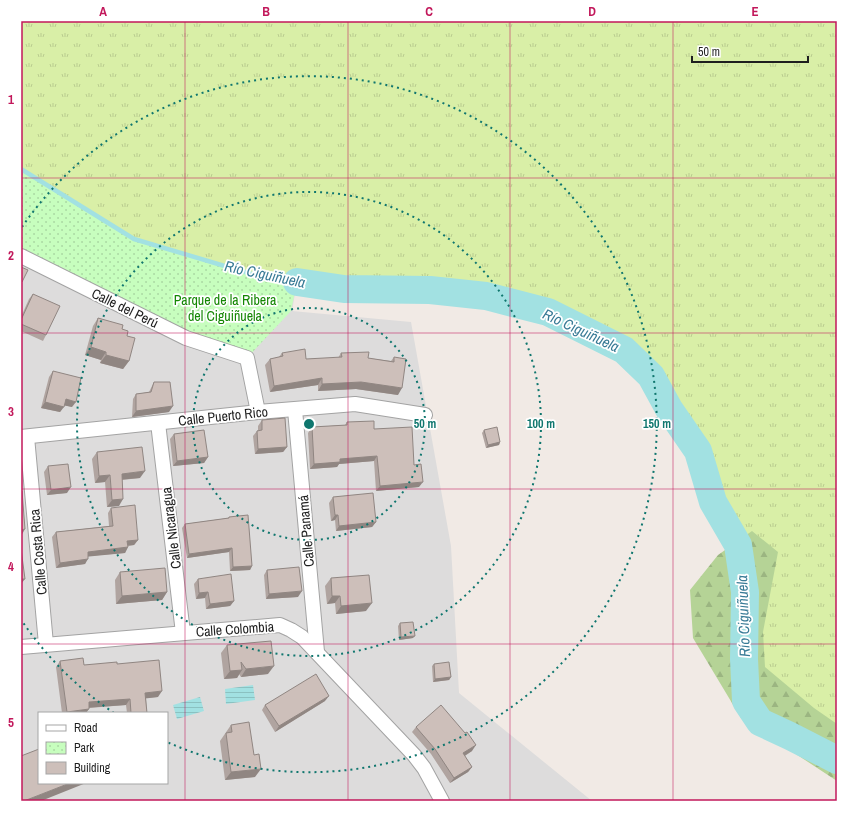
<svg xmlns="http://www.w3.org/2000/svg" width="858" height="822" font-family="'Archivo Narrow',sans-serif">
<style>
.residential{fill:#dddcdc;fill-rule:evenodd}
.grass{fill:url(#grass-tufts)}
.forest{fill:url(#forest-firs)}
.park{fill:url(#park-dots)}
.water{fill:url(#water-rules)}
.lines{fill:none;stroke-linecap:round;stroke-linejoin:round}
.stream{stroke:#a2e1e2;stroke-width:4.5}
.river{stroke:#a2e1e2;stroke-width:28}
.street-casing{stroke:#a3a3a3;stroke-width:16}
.street{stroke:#fff;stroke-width:14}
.wall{fill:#b0a4a0}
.shaded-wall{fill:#908682}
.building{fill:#cdbfba;stroke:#908682}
.grid{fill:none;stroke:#c2185b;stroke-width:1;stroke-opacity:0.55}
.ring{fill:none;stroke:#0f766e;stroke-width:2;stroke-dasharray:2 4}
.labels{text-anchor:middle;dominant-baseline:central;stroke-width:3.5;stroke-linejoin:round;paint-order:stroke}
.park-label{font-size:14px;fill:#148703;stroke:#fff}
.street-label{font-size:14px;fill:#1f1f1f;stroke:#fff}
.water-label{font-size:15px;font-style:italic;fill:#397b96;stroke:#fff}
.centre{fill:#0f766e;stroke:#fff;stroke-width:2}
.ring-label{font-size:12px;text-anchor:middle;font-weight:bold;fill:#0f766e;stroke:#fff;stroke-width:3.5;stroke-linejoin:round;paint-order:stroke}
.neatline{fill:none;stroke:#c2185b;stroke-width:1.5}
.grid-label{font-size:13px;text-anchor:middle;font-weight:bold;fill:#c2185b}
</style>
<defs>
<pattern id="grass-tufts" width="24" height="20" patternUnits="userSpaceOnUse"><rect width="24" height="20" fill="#d9efa7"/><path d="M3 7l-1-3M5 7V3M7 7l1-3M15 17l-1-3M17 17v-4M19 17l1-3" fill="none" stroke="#bacc8f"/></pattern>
<pattern id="forest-firs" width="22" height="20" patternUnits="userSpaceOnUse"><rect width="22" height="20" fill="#b5d396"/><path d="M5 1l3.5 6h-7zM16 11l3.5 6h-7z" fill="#9bb581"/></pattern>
<pattern id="park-dots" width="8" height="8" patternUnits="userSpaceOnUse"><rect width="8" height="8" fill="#c7febe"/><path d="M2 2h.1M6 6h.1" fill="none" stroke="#aad9a3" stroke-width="1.8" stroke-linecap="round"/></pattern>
<pattern id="water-rules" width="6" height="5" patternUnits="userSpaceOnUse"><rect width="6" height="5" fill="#a2e1e2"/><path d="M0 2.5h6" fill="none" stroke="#8bc1c1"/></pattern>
</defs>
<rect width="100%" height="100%" fill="#f1eae5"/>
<path class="residential" d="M21 169 255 275 297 282 292 311 411 322 451 546 459 693 592 801H21ZM39 713H167V783H39Z"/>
<path class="grass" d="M21 21H837V760L760 722 738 546 713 502 698 451 669 409 651 376 624 350 548 312 486 296 430 290 344 289 297 282 255 275 134 239 21 169Z"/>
<path class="forest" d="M752 531 778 552 763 632 765 667 814 708 837 724V781L741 718 693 638 690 590 718 555Z"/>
<path class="park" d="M21 169 134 239 255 275 297 282 291 311 247 358 186 338 21 256Z"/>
<g class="water">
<path d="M253 685 255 700 226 704 225 689Z"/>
<path d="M200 697 204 711 177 719 173 705Z"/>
</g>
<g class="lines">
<path class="stream" d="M21 169 134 239 255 275 297 282"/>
<path class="river" d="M297 282 344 289 430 290 486 296 548 312 624 350 651 376 669 409 698 451 713 502 738 545 745 592 744 659 746 701 760 722 790 736 837 760"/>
<g class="street-casing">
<g id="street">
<path d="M21 256 186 338 247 358 258 412"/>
<path d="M295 410 317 652"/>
<path d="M158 423 183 633"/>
<path d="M21 437 258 412 355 404 425 415"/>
<path d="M27 437 46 644"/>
<path d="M21 647 280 625 291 630 302 637 414 755 424 768 442 801"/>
</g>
</g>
<use href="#street" class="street"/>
</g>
<g class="wall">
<path d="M33 294 46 335 43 341 21 331V317L29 299Z"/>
<path d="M98 318 122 329 127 336 129 361 123 369 100 363 101 360 85 355 93 326Z"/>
<path d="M282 353 306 359 338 358 341 353 368 358 391 361 394 357 398 395 356 389 318 391V385L270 392 265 365 270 359 279 357Z"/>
<path d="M53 371 72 407 64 405 60 412 41 408 49 377Z"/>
<path d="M154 382 169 412 132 417 133 399 136 394 149 392Z"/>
<path d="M262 420 287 447 283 452 255 454 253 436 257 431 258 430V426Z"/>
<path d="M347 422 374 429 414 465 419 487 376 491 374 461 339 464 337 467 310 469 308 433 312 427 345 425Z"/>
<path d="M484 430 500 442 499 445 486 448 482 433Z"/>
<path d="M174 434 208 457 204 463 173 466 170 439Z"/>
<path d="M97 452 140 478 122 480 119 506 107 507 105 482 95 483 92 459Z"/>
<path d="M48 466 67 493 47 495 44 472Z"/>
<path d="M333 497 376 522 372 527 336 531 335 520 331 521 329 503Z"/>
<path d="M111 508 138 540 134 545 128 546V547L125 553 88 556 85 564 56 568 52 537 56 532 109 526 108 513Z"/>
<path d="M229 517 252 566 250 570 230 571 229 552 187 558 182 528 185 524 228 518Z"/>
<path d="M267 570 298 597 266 599 264 575Z"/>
<path d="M120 572 167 592 162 600 116 604 115 580Z"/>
<path d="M331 578 366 611 336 614 335 603 327 604 325 586Z"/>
<path d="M198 579 234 601 230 606 206 609 205 598 196 599 194 584Z"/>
<path d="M400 623 413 638 399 640 398 626Z"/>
<path d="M227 645 268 674 241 677 239 674 237 678 224 679 221 653Z"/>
<path d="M60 661 84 665 117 664 158 697 146 698 147 713H127L126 705 89 708 86 713H62L56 667Z"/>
<path d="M434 664 451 677 449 680 433 682 432 666Z"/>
<path d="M325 701 275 732 262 710 265 705Z"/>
<path d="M231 725 255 777 225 780 220 741Z"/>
<path d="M416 727 472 751 465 756 472 767 468 772 450 783 431 754 412 732Z"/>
</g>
<g class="shaded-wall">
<path d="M91 347 106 352 101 360 85 355Z"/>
<path d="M106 355 129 361 123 369 100 363Z"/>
<path d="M322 378 318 385 270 392 274 386Z"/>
<path d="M361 382 402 388 398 395 356 389 318 391 322 384Z"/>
<path d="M66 399 76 402 72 407 62 405Z"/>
<path d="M45 402 64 407 60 412 41 408Z"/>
<path d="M173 406 169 412 132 417 136 411Z"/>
<path d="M500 442 499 445 486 448 488 445Z"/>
<path d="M287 447 283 452 255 454 258 449Z"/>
<path d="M377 456 374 461 339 464 337 467 310 469 314 464 340 459Z"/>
<path d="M208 457 204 463 173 466 177 461Z"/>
<path d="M145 471 140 478 117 480 122 474Z"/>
<path d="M110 475 105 482 95 483 99 476Z"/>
<path d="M423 482 419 487 376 491 380 486Z"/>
<path d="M71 487 67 493 47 495 51 490Z"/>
<path d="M123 499 119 506 107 507 112 500Z"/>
<path d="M335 515H338L335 520 331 521Z"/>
<path d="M376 522 372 527 336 531 339 526Z"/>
<path d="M25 529 21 536V530Z"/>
<path d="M138 540 134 545 124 546 127 541Z"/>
<path d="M128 547 125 553 84 557 88 552Z"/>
<path d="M232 548 229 552 187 558 189 554Z"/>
<path d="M88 559 85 564 56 568 60 563Z"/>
<path d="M252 566 250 570 230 571 233 567Z"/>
<path d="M21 579H25L21 584Z"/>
<path d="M302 591 298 597 266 599 269 594Z"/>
<path d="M167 592 162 600 116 604 122 596Z"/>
<path d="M208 592 205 598 196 599 199 593Z"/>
<path d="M332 596H340L335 603 327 604Z"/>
<path d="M234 601 230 606 206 609 210 604Z"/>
<path d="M372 603 366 611 336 614 341 606Z"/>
<path d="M415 636 413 638 399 640 401 637Z"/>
<path d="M274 666 268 674 241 677 246 669Z"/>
<path d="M242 670 237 678 224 679 230 671Z"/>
<path d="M451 677 449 680 433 682 435 679Z"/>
<path d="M162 691 158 697 141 699 145 693Z"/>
<path d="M329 696 325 701 275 732 279 726Z"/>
<path d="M130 699 126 705 84 708 89 702Z"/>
<path d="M89 709 86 713H66L67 712Z"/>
<path d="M476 745 472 751 459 759 463 753Z"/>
<path d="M472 767 468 772 450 783 454 778Z"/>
<path d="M261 769 255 777 225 780 231 772Z"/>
<path d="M70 783H86L41 801H24Z"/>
</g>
<g class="building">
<path d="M21 267 28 270 22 282H21Z"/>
<path d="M33 294 60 306 46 335 21 324V320Z"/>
<path d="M98 318 123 325 122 329 128 331 127 336 135 338 129 361 106 355V352L91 347Z"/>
<path d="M305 349 306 359 342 357 341 353 369 352 368 358 394 362V357L406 359 402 388 361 382 322 384V378L274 386 270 359 283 356 282 353Z"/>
<path d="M53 371 81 378 76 402 66 399 64 407 45 402Z"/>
<path d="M154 382H170L173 406 136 411V394L151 392Z"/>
<path d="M285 418 287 447 258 449 257 431 262 430V420Z"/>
<path d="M374 421V429L412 427 414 465 421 464 423 482 380 486 377 456 340 459V462L314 464 312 427 347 425V422Z"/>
<path d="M497 427 500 442 488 445 484 430Z"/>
<path d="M204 430 208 457 177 461 174 434Z"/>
<path d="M142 447 145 471 122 474 123 499 112 500 110 475 99 476 97 452Z"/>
<path d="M68 464 71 487 51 490 48 466Z"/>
<path d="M21 491H22L25 529 21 530Z"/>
<path d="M373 493 376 522 339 526 338 515H335L333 497Z"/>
<path d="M135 505 138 540 127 541 128 547 88 552V559L60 563 56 532 113 526 111 508Z"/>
<path d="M248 515 252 566 233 567 232 548 189 554 185 524 229 518V517Z"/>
<path d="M21 549 25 579H21Z"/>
<path d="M299 567 302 591 269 594 267 570Z"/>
<path d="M165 568 167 592 122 596 120 572Z"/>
<path d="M231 574 234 601 210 604 208 592 199 593 198 579Z"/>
<path d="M369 575 372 603 341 606 340 596H332L331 578Z"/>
<path d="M413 622 415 636 401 637 400 623Z"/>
<path d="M271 641 274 666 246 669 241 662 242 670 230 671 227 645Z"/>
<path d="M83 658 84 665 117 662V664L159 660 162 691 145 693 147 713H131L130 699 89 702V709L67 712 60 661Z"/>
<path d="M449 662 451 677 435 679 434 664Z"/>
<path d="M316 674 329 696 279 726 265 705Z"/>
<path d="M441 705 465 733 467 732 476 745 463 753 472 767 454 778 435 749 416 727Z"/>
<path d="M249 722 254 755 259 754 261 769 231 772 226 733 232 732 231 725Z"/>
<path d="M39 749V783H70L24 801H21V756Z"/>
</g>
<path class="grid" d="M185 21V801M348 21V801M510 21V801M673 21V801M21 178H837M21 333H837M21 489H837M21 644H837"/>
<g class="ring">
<circle cx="309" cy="424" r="116"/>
<circle cx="309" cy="424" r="232"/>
<path d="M114 713A348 348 0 0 1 22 621M22 227A348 348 0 1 1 167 742"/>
</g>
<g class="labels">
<g class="park-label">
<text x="225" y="300">Parque de la Ribera<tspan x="225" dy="16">del Ciguiñuela</tspan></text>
</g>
<g class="street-label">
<text transform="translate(125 308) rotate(26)">Calle del Perú</text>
<text transform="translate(223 416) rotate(-6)">Calle Puerto Rico</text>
<text transform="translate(171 528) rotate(-97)">Calle Nicaragua</text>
<text transform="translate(306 531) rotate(-95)">Calle Panamá</text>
<text transform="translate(38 552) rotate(-95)">Calle Costa Rica</text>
<text transform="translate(235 629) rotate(-4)">Calle Colombia</text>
</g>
<g class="water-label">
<text transform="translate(265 274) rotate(12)">Río Ciguiñuela</text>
<text transform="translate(581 330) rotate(25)">Río Ciguiñuela</text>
<text transform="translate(743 616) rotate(-92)">Río Ciguiñuela</text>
</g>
</g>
<circle cx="309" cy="424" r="6" class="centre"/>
<g class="ring-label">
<text x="425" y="428">50 m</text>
<text x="541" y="428">100 m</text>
<text x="657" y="428">150 m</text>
</g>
<rect width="858" height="822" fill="none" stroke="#ffffff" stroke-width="44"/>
<rect x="38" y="712" width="130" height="72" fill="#ffffff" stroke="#a5a5a5"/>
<rect x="46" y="725" width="20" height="6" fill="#ffffff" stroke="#a5a5a5"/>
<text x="74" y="732" font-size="12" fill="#1f1f1f">Road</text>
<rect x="46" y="742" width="20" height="12" fill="url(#park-dots)" stroke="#a5a5a5"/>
<text x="74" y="752" font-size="12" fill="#1f1f1f">Park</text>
<rect x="46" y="762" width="20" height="12" fill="#cdbfba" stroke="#a5a5a5"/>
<text x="74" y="772" font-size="12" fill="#1f1f1f">Building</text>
<path d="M692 56v6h116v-6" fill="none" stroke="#1f1f1f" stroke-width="2"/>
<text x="698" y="56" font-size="12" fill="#1f1f1f" stroke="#ffffff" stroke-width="3" paint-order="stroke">50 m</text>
<rect x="22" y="22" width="814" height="778" class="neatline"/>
<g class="grid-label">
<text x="103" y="16">A</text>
<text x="266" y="16">B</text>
<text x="429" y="16">C</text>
<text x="592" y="16">D</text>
<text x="755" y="16">E</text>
<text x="11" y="104">1</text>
<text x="11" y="260">2</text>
<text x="11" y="416">3</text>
<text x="11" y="571">4</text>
<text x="11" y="727">5</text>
</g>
</svg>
